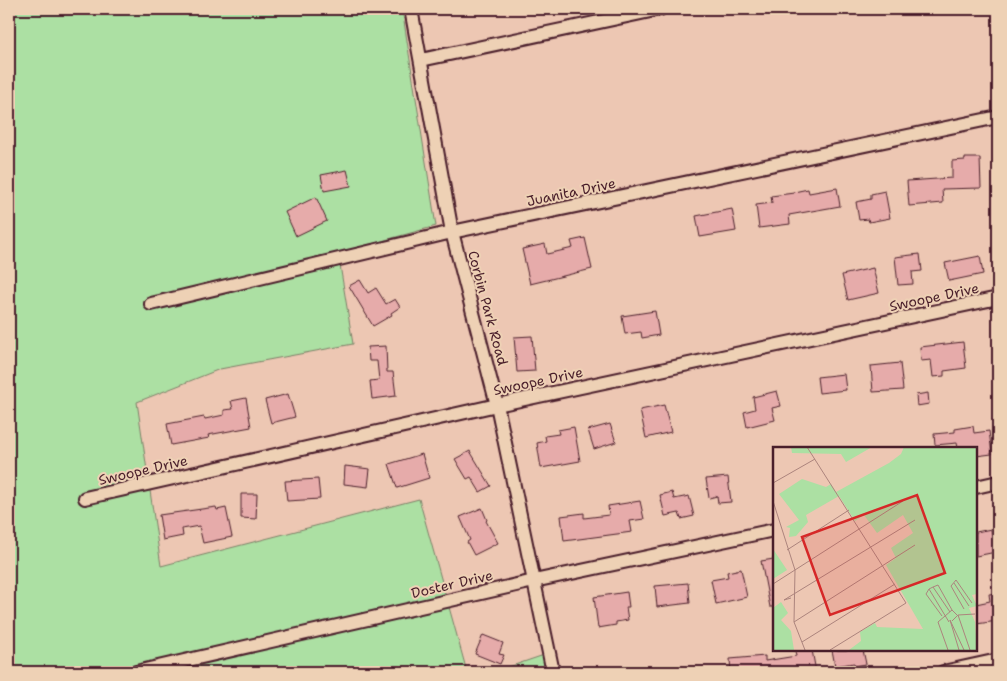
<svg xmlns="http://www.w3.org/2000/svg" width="1007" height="681" font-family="'Shantell Sans',sans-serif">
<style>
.green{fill:#ace0a3;stroke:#7b8067}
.building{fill:#e6abaa;stroke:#4a1f2b}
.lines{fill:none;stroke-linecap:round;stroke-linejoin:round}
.minor-casing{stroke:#4a1f2b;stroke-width:16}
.minor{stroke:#eed1b5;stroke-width:12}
.labels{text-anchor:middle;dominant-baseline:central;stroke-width:4;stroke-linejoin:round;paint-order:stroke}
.street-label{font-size:14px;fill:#4a1f2b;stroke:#eed1b5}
.inset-road{fill:none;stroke:#ac847d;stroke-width:1}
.view{fill:#d62828;fill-opacity:0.15;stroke:#d62828;stroke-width:2.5}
.inset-edge{fill:none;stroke:#4a1f2b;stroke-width:2.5}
</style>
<rect width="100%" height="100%" fill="#edc7b3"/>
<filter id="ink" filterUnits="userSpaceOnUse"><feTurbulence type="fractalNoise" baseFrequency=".02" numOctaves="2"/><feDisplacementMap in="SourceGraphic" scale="10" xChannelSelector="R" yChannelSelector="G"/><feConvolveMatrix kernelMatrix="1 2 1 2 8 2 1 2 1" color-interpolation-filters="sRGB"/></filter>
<g filter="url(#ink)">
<g class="green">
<path d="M9 9H402L436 226 338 253 353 344 220 369 137 402 161 566 419 499 467 672H9Z"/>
<path d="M550 653 555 672H494Z"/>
</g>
<g class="building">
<path d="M965 158H980L981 188 942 189 943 203 909 206 907 181 952 178V161L965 160Z"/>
<path d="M347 170 351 186 324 191 321 175Z"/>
<path d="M837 188 840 206 789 215 790 224 759 228 756 205 772 203 771 196 794 193V192L808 189 809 193Z"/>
<path d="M885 191 890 218 869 222 868 219 859 220 856 202 871 199V194Z"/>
<path d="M316 197 327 221 296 236 285 212Z"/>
<path d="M732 209 736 231 700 237 696 216Z"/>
<path d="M585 238 592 269 530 284 522 249 545 244 547 254 573 248 571 241Z"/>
<path d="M920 254 922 271 912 272 913 284 898 285 895 257Z"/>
<path d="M980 256 983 274 949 281 945 263Z"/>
<path d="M873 268 879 293 848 300 842 275Z"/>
<path d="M360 280 368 293 376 288 386 304 395 299 400 307 391 313 392 315 373 326 349 286Z"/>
<path d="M655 311 659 335 642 338 641 332 625 334 622 316Z"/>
<path d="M532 336 535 371 517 372 514 337Z"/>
<path d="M963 342 966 368 944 371V376L933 377 931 360 921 361 920 347Z"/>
<path d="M386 346 387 372H393L396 396 372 399 370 381 379 380 377 361H369L368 347Z"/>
<path d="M900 363 903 390 873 392 871 366Z"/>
<path d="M844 374 846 390 819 393 817 377Z"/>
<path d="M777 391 781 406 772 408 775 420 747 427 744 412 755 409 753 397Z"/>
<path d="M928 393 929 404 917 406 916 395Z"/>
<path d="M288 394 295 417 271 423 265 400Z"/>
<path d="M246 398 251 427 208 435 209 438 171 445 167 424 204 417 205 419 224 415V410L233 409 231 401Z"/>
<path d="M664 405 671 432 646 438 640 410Z"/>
<path d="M610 424 616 442 594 449 588 430Z"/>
<path d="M973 426 974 433 989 431 992 454 976 456V448H958L957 443 935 445 934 434 955 432V429Z"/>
<path d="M574 427 580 461 541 468 537 443 546 441 545 436 559 434 558 430Z"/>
<path d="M470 451 491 486 480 492 471 477 467 479 455 459Z"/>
<path d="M422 454 429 478 397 488 389 464Z"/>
<path d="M345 466 370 469 368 487 344 484Z"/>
<path d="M728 477 731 502 718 503 717 496 709 498 706 479Z"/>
<path d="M318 479 320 499 287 501 285 481Z"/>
<path d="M672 492 674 499 689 496 694 516 681 519 679 513 665 516 660 495Z"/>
<path d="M241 494H257L256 519 241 518Z"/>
<path d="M640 501 644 519 630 521 632 532 564 541 561 516 584 513V518L609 515 608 506Z"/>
<path d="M216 507 217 510 226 508 232 537 203 543 199 526 182 529 183 536 163 540 159 515Z"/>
<path d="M482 508 487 520 486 521 498 543 474 555 467 542 470 540 460 517Z"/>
<path d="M991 529 996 552 976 556V532Z"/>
<path d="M774 559V607H770L761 561Z"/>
<path d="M741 569 747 597 716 604 711 580 728 577 727 572Z"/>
<path d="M688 583 690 603 657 607 655 586Z"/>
<path d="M627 592 629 607H626L628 620 616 622V625L598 628 594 597Z"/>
<path d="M998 593V621L976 624V604L990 601 989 594Z"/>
<path d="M483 635 503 643 499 654 504 655 500 664 475 654Z"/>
<path d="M795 650H812L816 672H731L730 659 765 656V661L796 656Z"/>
<path d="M832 650H863L866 664 855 666 854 663 835 666Z"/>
</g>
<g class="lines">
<g class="minor-casing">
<g id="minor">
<path d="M411 9 452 232 497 405 553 672"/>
<path d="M421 60 660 9"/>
<path d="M151 304 452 232 998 117"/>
<path d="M976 487 998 482"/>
<path d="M85 498 497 405 998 298"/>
<path d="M136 672 534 581 774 530"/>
<path d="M943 672 998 660"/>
</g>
</g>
<use href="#minor" class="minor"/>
</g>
</g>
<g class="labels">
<g class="street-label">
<text transform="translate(571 192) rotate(-12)">Juanita Drive</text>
<text transform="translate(934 297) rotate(-12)">Swoope Drive</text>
<text transform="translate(488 308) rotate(75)">Corbin Park Road</text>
<text transform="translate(538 381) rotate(-12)">Swoope Drive</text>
<text transform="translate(143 470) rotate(-13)">Swoope Drive</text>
<text transform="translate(452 584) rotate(-13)">Doster Drive</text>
</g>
</g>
<g transform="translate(773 447)">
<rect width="204" height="204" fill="#edc7b3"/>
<path d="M18 0H99L73 15 68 7 19 6ZM131 0H204V147L199 148 204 159 196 161 202 175 204 203H76L88 194 87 185 102 176 104 180 150 182 113 118 123 111 118 101 140 86 130 68 104 86 91 68 82 74 66 49 33 68 35 75 23 89 16 90 17 81 13 80 26 73 6 47 29 32 53 40 58 37 63 45 116 16 128 7ZM0 102 14 123 0 132ZM8 155 15 166 8 173 18 184 21 203H0V161Z" fill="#ace0a3"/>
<path class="inset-road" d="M34 0 133 156 57 203M0 36 42 12M0 54 22 123 21 175 32 203M14 103 76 63M181 136 196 159M0 137 130 54M160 140 165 138 179 163M156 142 153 147 169 169M18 151 11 153 142 73M191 162 178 139 183 133 199 156M185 168 202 167M179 174 185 168 197 203M21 175 142 98M176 175 156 142 160 140 177 165M29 195 122 137M175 203 165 175 179 163 184 168M186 203 177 173 191 203"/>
<path class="view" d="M144 48 172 126 57 168 29 90Z"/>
<rect width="204" height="204" class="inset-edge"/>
</g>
<rect width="1007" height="681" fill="none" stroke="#eed1b5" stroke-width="30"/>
<rect x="15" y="15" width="977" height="651" fill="none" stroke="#4a1f2b" stroke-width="2" filter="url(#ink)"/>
</svg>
